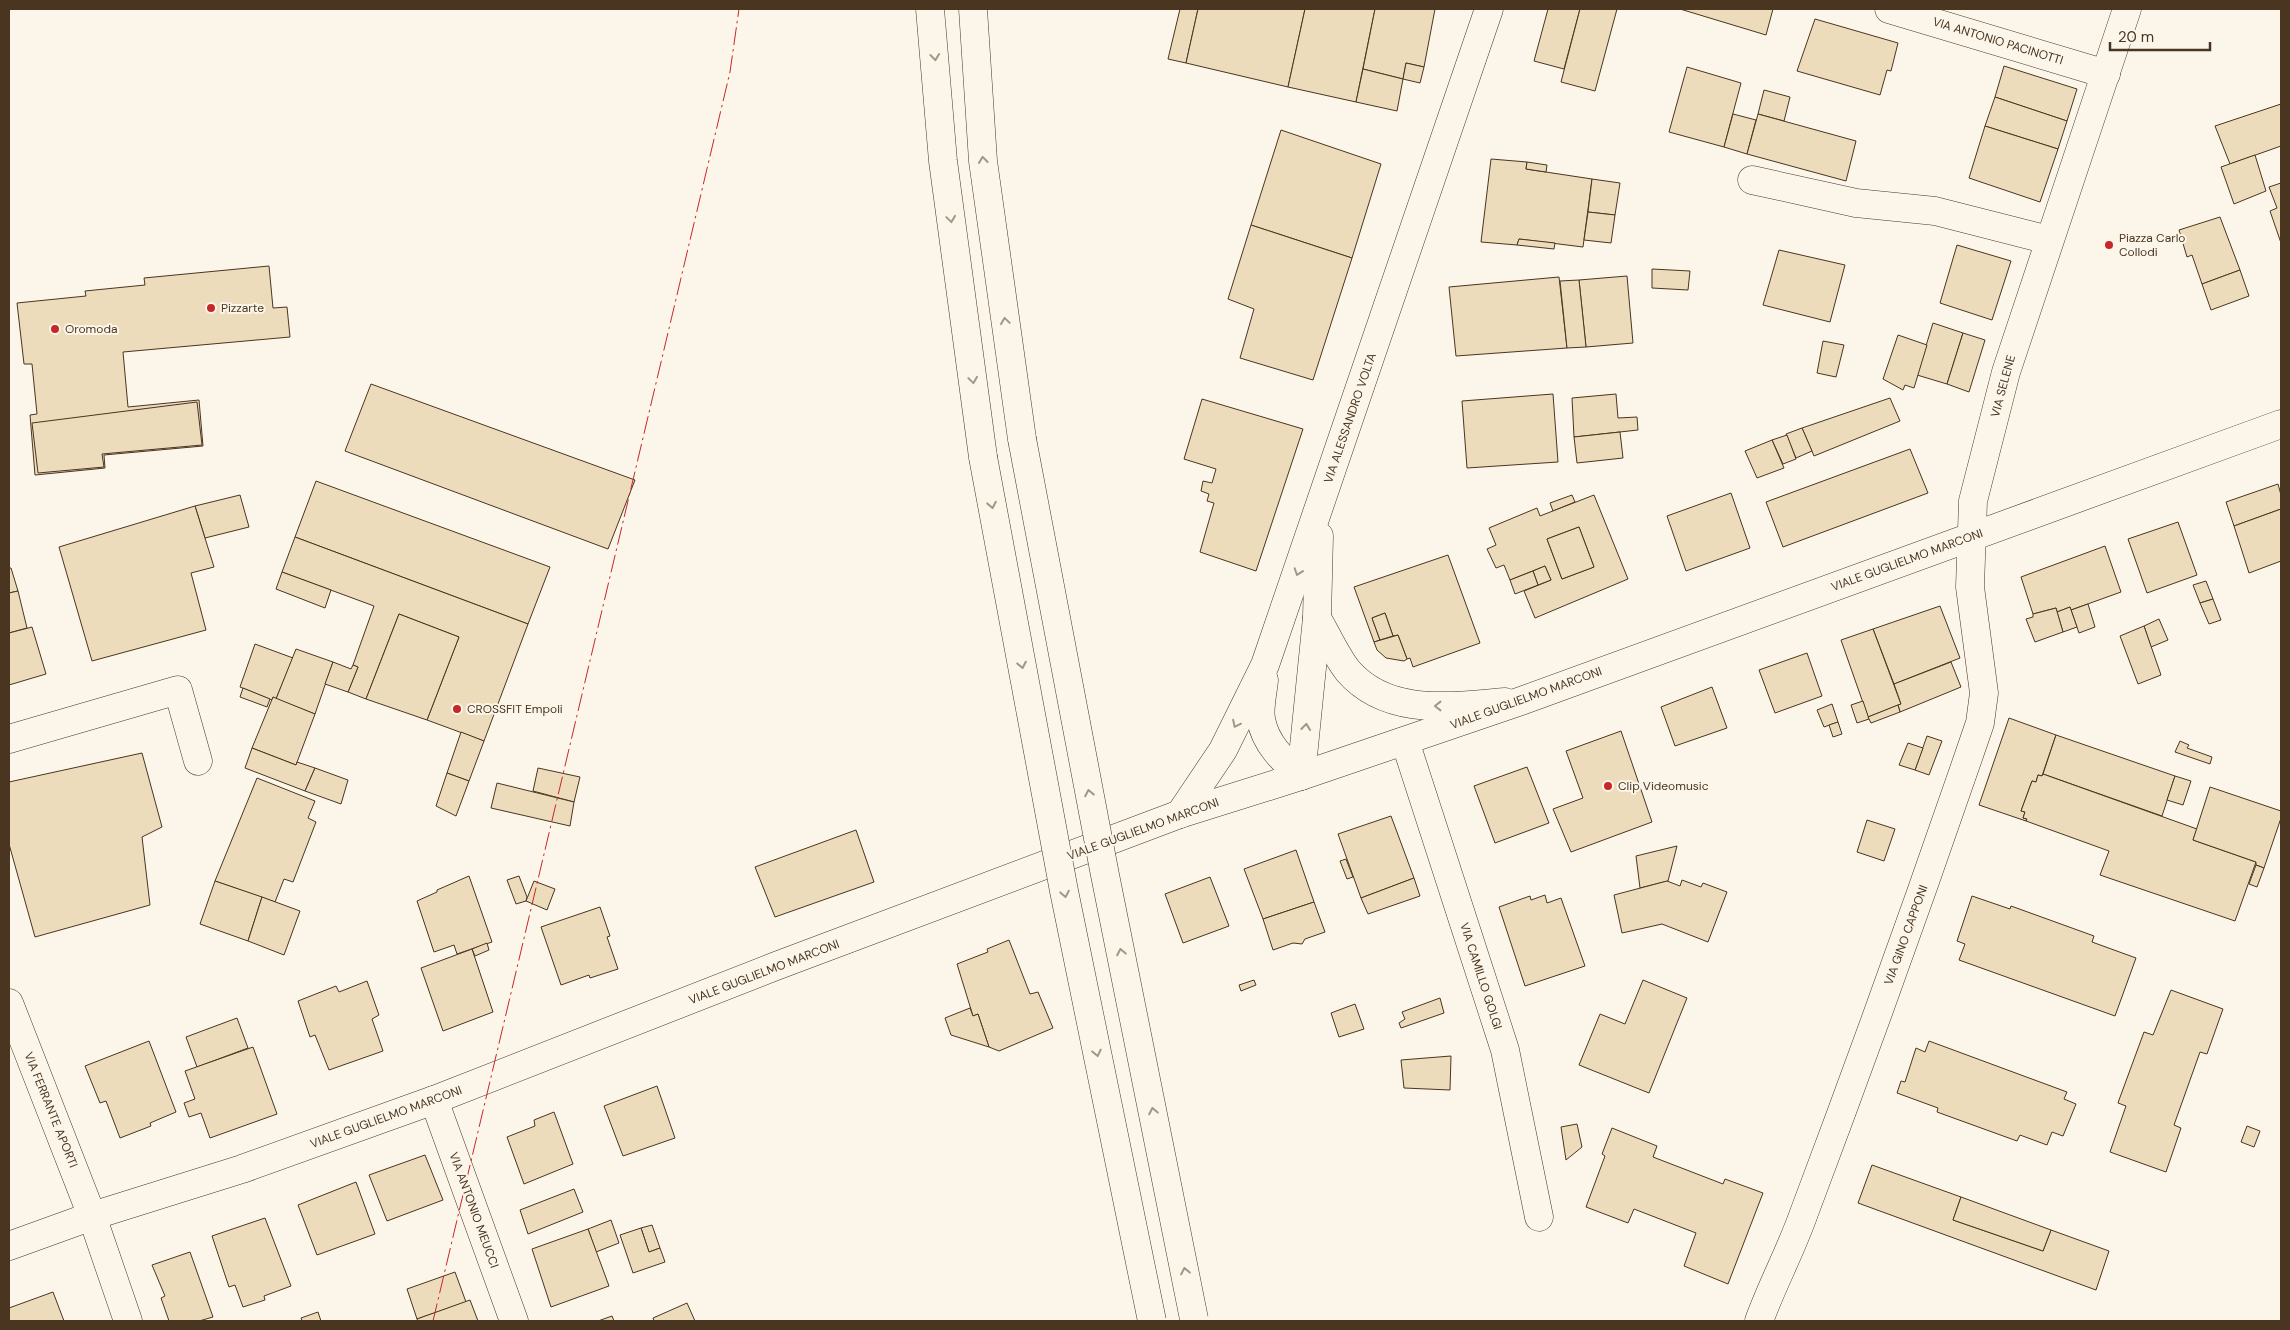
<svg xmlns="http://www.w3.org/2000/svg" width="2290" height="1330" font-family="'DM Sans',sans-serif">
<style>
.building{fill:#ecdcbc;stroke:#4a3520;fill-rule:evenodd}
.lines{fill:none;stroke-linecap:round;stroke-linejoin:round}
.minor-casing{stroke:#4a3520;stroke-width:29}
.tertiary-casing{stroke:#4a3520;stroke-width:29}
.trunk-casing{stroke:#4a3520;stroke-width:29}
.minor{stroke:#fbf6e9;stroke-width:28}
.tertiary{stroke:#fbf6e9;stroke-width:28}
.trunk{stroke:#fbf6e9;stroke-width:28}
.trunk-bridge-casing{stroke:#4a3520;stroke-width:29;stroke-linecap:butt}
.trunk-bridge{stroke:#fbf6e9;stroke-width:28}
.power{stroke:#c62828;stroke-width:1;stroke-dasharray:18 4 2.5 4;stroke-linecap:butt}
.oneway{stroke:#a29684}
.poi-dot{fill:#c62828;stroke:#fbf6e9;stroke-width:2}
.labels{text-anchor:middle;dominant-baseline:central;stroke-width:4;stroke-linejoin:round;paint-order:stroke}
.street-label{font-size:12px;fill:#4a3520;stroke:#fbf6e9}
.poi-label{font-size:12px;fill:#4a3520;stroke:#fbf6e9;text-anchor:start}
</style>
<rect width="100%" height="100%" fill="#fbf6e9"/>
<g class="building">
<path d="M1180 9H1198L1186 63 1168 59Z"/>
<path d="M1198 9H1305L1288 87 1186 63Z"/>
<path d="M1305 9H1375L1356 102 1288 87Z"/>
<path d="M1375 9H1435L1424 67 1406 63 1403 79 1363 69Z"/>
<path d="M1548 9H1580L1564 69 1534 61Z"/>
<path d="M1580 9H1617L1595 91 1561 82Z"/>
<path d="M1680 9H1773L1766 35Z"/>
<path d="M1815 19 1898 43 1891 71 1887 70 1880 95 1797 71Z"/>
<path d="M1406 63 1424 67 1420 83 1403 79Z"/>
<path d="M2004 66 2077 89 2067 121 1995 97Z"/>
<path d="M1687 67 1741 83 1724 147 1669 132Z"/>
<path d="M1363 69 1403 79 1397 111 1356 102Z"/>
<path d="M1764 90 1790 97 1784 121 1758 114Z"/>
<path d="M1995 97 2067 121 2058 149 1985 126Z"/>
<path d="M2281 104V146L2230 164 2215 126Z"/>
<path d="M1733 114 1756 120 1747 154 1724 147Z"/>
<path d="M1758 114 1856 141 1846 181 1747 154Z"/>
<path d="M1985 126 2058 149 2040 202 1969 178Z"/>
<path d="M1281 130 1381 164 1352 258 1251 225Z"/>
<path d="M2255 155 2266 191 2234 204 2221 167Z"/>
<path d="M1491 159 1527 162 1526 169 1592 179 1583 247 1519 239 1517 245 1481 242Z"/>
<path d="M1527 162 1547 165 1546 172 1526 169Z"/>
<path d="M1592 179 1620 183 1615 215 1588 212Z"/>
<path d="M2281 183V243L2270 211 2277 208 2269 187Z"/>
<path d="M1588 212 1615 215 1611 243 1584 240Z"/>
<path d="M2220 217 2240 270 2202 284 2192 255 2187 257 2179 230Z"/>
<path d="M1251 225 1352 258 1313 380 1240 358 1254 309 1228 299Z"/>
<path d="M1519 239 1555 243 1554 249 1517 245Z"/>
<path d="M1957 245 2011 261 1992 320 1940 303Z"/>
<path d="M1779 250 1845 265 1830 322 1763 305Z"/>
<path d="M269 266 273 308 287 307 290 337 123 352 128 407 199 400 203 446 104 455 105 468 35 475 30 415 37 414 32 364H24L17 303 86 296 85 291 145 285 144 278Z"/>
<path d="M1652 269 1690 271 1688 290 1652 288Z"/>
<path d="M2240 270 2249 296 2211 310 2202 284Z"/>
<path d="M1627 276 1633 343 1586 347 1579 280Z"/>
<path d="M1559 277 1567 348 1456 356 1449 287Z"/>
<path d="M1579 280 1586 347 1567 348 1560 281Z"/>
<path d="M1933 323 1963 333 1947 384 1917 375Z"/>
<path d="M1963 333 1985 340 1969 392 1947 384Z"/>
<path d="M1898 335 1927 345 1914 388 1905 385 1903 390 1883 379Z"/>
<path d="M1823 341 1844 345 1836 377 1817 373Z"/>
<path d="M371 384 635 480 608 549 345 451Z"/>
<path d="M1553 394 1558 462 1467 468 1462 401Z"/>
<path d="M1616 394 1618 418 1637 417 1638 430 1574 437 1572 398Z"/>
<path d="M1890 398 1900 421 1814 456 1802 428Z"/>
<path d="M1202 399 1303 429 1256 571 1200 552 1214 503 1207 501 1209 494 1201 491 1203 481 1212 483 1216 469 1184 459Z"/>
<path d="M197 402 202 445 102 454 104 467 38 473 32 423Z"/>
<path d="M1802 428 1812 451 1796 458 1786 434Z"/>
<path d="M1620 432 1623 458 1577 463 1574 437Z"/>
<path d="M1787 435 1796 459 1783 464 1772 440Z"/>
<path d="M1772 440 1784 468 1757 478 1745 451Z"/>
<path d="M1910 449 1928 493 1783 547 1766 502Z"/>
<path d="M316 481 550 567 528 624 295 537Z"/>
<path d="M2278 484 2281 495V509L2234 526 2226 502Z"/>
<path d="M1731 493 1750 548 1686 571 1667 516Z"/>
<path d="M240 495 249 527 205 538 195 506Z"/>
<path d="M1572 495 1575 502 1553 511 1550 503Z"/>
<path d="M1594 495 1628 579 1535 618 1524 591 1551 580 1545 566 1510 580 1504 565 1496 568 1487 549 1496 545 1489 528 1537 508 1540 516ZM1579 527 1594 567 1562 579 1547 539Z"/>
<path d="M195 506 214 567 191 573 206 630 92 661 59 547Z"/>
<path d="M2281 509V561L2249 573 2234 526Z"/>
<path d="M2178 522 2197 575 2147 593 2128 539Z"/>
<path d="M1579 527 1594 567 1562 579 1547 539Z"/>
<path d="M295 537 528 624 484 741 427 720 459 637 399 614 366 699 348 692 358 667 353 665 374 606 282 572Z"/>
<path d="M2105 546 2121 592 2071 610 2070 607 2057 612 2056 608 2033 614 2021 577Z"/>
<path d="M1448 555 1480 643 1413 667 1410 658 1407 659 1398 635 1393 636 1385 613 1372 618 1380 640 1374 642 1354 587Z"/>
<path d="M1545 566 1551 580 1538 585 1533 571Z"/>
<path d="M9 568H11L18 591 9 593Z"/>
<path d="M1533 571 1538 585 1515 594 1510 580Z"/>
<path d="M282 572 331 590 325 608 276 589Z"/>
<path d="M2206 581 2213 599 2200 603 2193 585Z"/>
<path d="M18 591 27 628 9 633V593Z"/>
<path d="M2213 599 2221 620 2209 624 2200 603Z"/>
<path d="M2088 604 2095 627 2079 633 2071 610Z"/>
<path d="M1940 606 1960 658 1894 684 1873 629Z"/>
<path d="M2070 607 2077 627 2063 632 2057 612Z"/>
<path d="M2056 608 2063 632 2035 642 2026 619 2033 617V614Z"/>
<path d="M1385 613 1393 636 1380 640 1372 618Z"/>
<path d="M399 614 459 637 427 720 366 699Z"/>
<path d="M2159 619 2168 640 2151 647 2144 626Z"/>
<path d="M2144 626 2161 675 2138 684 2120 636Z"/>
<path d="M32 627 46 674 9 685V633Z"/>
<path d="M1873 629 1901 704 1868 717 1841 640Z"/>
<path d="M1398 635 1407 659 1404 661 1386 658 1377 650 1374 642Z"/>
<path d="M255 644 293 658 276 699 273 697 272 700 240 687Z"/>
<path d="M296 649 333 662 315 714 276 699Z"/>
<path d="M1807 653 1822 696 1775 713 1759 670Z"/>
<path d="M333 662 351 669 353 665 358 667 348 692 325 684Z"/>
<path d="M1951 662 1961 687 1900 712 1898 705 1901 704 1894 684Z"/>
<path d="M1712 687 1727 728 1675 746 1661 707Z"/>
<path d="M243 688 270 699 267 707 240 697Z"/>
<path d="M273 697 315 714 296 765 252 748Z"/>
<path d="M1863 701 1869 719 1857 723 1851 705Z"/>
<path d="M1832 704 1838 722 1824 727 1817 710Z"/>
<path d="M1898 705 1900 712 1871 723 1868 717Z"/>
<path d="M2009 718 2056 735 2042 776 2038 775 2036 782 2032 781 2021 811 2025 812 2023 818 2027 819 2026 821 1979 805Z"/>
<path d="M1838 722 1842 734 1833 737 1829 725Z"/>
<path d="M1621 731 1652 822 1571 852 1553 809 1583 798 1566 751Z"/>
<path d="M461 732 484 741 469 781 447 773Z"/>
<path d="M2056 735 2175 776 2162 816 2043 774Z"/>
<path d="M1927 736 1942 741 1929 775 1915 770Z"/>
<path d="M2180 741 2189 745 2187 748 2212 757 2210 764 2175 752Z"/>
<path d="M1908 743 1923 748 1915 770 1899 765Z"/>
<path d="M252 748 296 765 297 762 315 768 305 791 245 768Z"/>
<path d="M142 753 162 827 142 837 150 905 35 937 9 844V782Z"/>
<path d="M1527 767 1549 823 1495 843 1474 786Z"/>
<path d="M315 768 348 780 341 804 305 791Z"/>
<path d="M538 768 580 777 574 802 533 791Z"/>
<path d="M447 773 469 781 456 816 436 806Z"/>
<path d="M2043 774 2197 829 2193 840 2256 862 2235 921 2100 875 2109 851 2026 821 2027 819 2023 818 2025 812 2021 811 2032 781 2036 782 2038 775 2042 776Z"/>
<path d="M2175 776 2191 781 2183 805 2167 800Z"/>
<path d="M257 778 315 801 308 818 316 822 293 882 284 879 275 902 215 881Z"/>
<path d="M497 783 574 802 570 826 491 808Z"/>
<path d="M2210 787 2281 811V818L2264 868 2256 865V862L2193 840Z"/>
<path d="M1391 816 1414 878 1361 898 1338 834Z"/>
<path d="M1867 820 1895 829 1884 861 1857 852Z"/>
<path d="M856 830 874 882 775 917 755 867Z"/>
<path d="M1677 846 1668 881 1640 888 1636 856Z"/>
<path d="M1296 850 1314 902 1263 919 1244 869Z"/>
<path d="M1346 859 1353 877 1347 879 1340 861Z"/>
<path d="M2256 865 2264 868 2257 887 2249 884Z"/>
<path d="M469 876 492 942 457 954 454 945 434 952 417 901 437 892V890Z"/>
<path d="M519 876 527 897 526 901 516 904 507 880Z"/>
<path d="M1210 877 1229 926 1183 943 1165 894Z"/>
<path d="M1414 878 1420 896 1368 914 1361 898Z"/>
<path d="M1682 880 1701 887 1703 883 1727 892 1708 942 1662 924 1622 933 1614 895 1667 881 1680 886Z"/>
<path d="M215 881 262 897 248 941 200 924Z"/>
<path d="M534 881 555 889 547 910 526 901Z"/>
<path d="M1545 895 1547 903 1561 898 1585 966 1525 986 1499 907 1530 896 1531 900Z"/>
<path d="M1972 896 2010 909 2011 906 2094 936 2092 942 2136 958 2115 1016 1959 960 1965 944 1957 941Z"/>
<path d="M262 897 300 911 284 955 248 941Z"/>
<path d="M1314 902 1325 932 1305 939 1302 944 1293 943 1273 950 1263 919Z"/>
<path d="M600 907 610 936 607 937 618 969 590 978 589 975 561 985 541 927Z"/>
<path d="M1009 940 1030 994 1038 992 1053 1028 999 1051 989 1047 978 1014 973 1016 957 964 988 952 987 949Z"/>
<path d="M487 943 489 950 475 956 472 949Z"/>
<path d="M472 949 493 1012 443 1031 421 968Z"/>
<path d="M1254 980 1256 985 1241 991 1239 985Z"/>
<path d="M1643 980 1687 998 1649 1093 1579 1065 1600 1014 1625 1024Z"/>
<path d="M367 981 379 1015 372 1019 383 1051 329 1070 315 1035 310 1037 298 1001 336 986 339 992Z"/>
<path d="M2171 990 2223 1009 2207 1054 2200 1052 2174 1125 2181 1128 2166 1172 2110 1152 2126 1106 2118 1103 2119 1100 2144 1032 2153 1035Z"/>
<path d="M1440 998 1444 1013 1401 1028 1399 1023 1405 1019 1402 1012Z"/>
<path d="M1355 1004 1364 1029 1339 1037 1331 1013Z"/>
<path d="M970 1008 973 1016 978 1014 989 1047 951 1035 945 1018Z"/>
<path d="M237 1018 248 1048 197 1067 186 1037Z"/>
<path d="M149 1041 176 1112 150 1123 151 1126 120 1138 106 1101 100 1103 85 1066Z"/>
<path d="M1929 1041 2067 1092 2064 1099 2076 1104 2063 1136 2052 1132 2047 1145 2020 1135 2017 1141 1937 1112 1938 1108 1897 1093 1901 1081 1905 1082 1916 1048 1925 1052Z"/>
<path d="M253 1047 277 1114 210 1138 201 1113 189 1117 184 1103 195 1099 185 1071Z"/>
<path d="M1451 1056 1450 1090 1404 1088 1401 1060Z"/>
<path d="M657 1086 675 1138 623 1156 604 1106Z"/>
<path d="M554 1112 573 1164 524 1184 507 1137 535 1126 534 1120Z"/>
<path d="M1577 1124 1582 1147 1566 1160 1561 1127Z"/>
<path d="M2247 1126 2260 1131 2254 1147 2241 1142Z"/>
<path d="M1612 1128 1657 1146 1653 1157 1723 1184 1725 1179 1763 1193 1728 1284 1684 1266 1696 1233 1634 1209 1628 1223 1586 1207 1605 1156 1602 1154Z"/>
<path d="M425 1155 443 1200 387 1221 369 1175Z"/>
<path d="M1872 1165 1961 1197 1953 1220 2043 1251 2051 1230 2109 1251 2096 1290 1858 1203Z"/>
<path d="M356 1182 375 1234 317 1255 298 1205Z"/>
<path d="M574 1189 583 1212 528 1234 520 1210Z"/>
<path d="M1961 1197 2051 1230 2043 1251 1953 1220Z"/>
<path d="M265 1218 291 1286 264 1296 265 1300 243 1307 235 1285 229 1287 212 1236Z"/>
<path d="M611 1220 619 1243 596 1252 588 1229Z"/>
<path d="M652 1225 660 1248 649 1252 641 1228Z"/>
<path d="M641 1228 649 1252 660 1248 665 1262 633 1273 620 1235Z"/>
<path d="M588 1229 609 1286 551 1307 532 1249Z"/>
<path d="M190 1252 213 1317 199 1321H169L161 1298 165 1296 152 1265Z"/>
<path d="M455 1272 466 1302 417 1319 407 1289Z"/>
<path d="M53 1292 64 1321H9V1308Z"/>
<path d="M470 1300 478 1321H418L417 1319Z"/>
<path d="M687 1303 695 1321H654L653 1318Z"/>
<path d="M318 1312 321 1321H302L301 1318Z"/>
<path d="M612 1316 614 1321H598Z"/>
</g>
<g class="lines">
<g class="minor-casing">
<g id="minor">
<path d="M1889 9 2106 74"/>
<path d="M1752 180 1856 203 1935 211 2049 240"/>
<path d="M1317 618C1327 635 1336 656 1348 671 1388 717 1452 706 1505 702"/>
<path d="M1264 680C1263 692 1259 707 1261 719 1265 744 1284 761 1301 776"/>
<path d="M9 739 178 690 198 761"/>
<path d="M1405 741 1505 1050 1539 1217"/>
<path d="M1301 776 1317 618 1319 536"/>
<path d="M1180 814 1223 750 1265 665 1489 9"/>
<path d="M9 1003 92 1216 128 1321"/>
<path d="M434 1100 514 1321"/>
<path d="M1759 1321C1772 1285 1791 1250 1804 1213 1865 1051 1924 887 1980 723L1984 693 1970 587 1973 501 2006 372 2127 9"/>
</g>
</g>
<g class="tertiary-casing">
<path id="tertiary" d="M9 1246 92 1216 242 1169 434 1100 776 966 1180 814 1301 776 1521 701 2281 424"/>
</g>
<g class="trunk-casing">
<g id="trunk">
<path d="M930 9 943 161 983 457"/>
<path d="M973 9 983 161 1022 439"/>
</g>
</g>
<use href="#minor" class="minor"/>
<use href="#tertiary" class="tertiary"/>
<use href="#trunk" class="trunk"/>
<g class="trunk-bridge-casing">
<g id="trunk-bridge">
<path d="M1022 439 1105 875 1194 1319"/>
<path d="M983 457 1064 891 1152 1321"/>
</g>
</g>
<use href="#trunk-bridge" class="trunk-bridge"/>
<path class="power" d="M433 1321 730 72 739 9"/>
</g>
<defs><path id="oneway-chevron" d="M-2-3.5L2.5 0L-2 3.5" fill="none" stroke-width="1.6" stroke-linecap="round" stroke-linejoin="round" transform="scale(1.25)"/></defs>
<g class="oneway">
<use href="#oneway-chevron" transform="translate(935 57) rotate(84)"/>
<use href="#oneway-chevron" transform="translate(983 160) rotate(-96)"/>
<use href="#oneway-chevron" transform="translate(951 219) rotate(82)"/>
<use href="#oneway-chevron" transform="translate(1005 321) rotate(-98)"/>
<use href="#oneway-chevron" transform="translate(973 380) rotate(82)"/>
<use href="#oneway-chevron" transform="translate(992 505) rotate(79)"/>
<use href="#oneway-chevron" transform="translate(1298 572) rotate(109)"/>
<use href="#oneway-chevron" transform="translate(1022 665) rotate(79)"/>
<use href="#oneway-chevron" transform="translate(1438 706) rotate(-180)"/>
<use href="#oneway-chevron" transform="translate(1236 724) rotate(116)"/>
<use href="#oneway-chevron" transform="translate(1306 727) rotate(-84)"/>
<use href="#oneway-chevron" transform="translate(1089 793) rotate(-101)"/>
<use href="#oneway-chevron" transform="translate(1065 894) rotate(79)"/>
<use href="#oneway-chevron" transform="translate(1121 952) rotate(-101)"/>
<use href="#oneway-chevron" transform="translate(1097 1053) rotate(78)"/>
<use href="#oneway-chevron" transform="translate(1153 1111) rotate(-101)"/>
<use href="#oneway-chevron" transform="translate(1185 1271) rotate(-101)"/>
</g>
<g class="poi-dot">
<circle cx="2109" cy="245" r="5"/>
<circle cx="211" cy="308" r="5"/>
<circle cx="55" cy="329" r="5"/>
<circle cx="457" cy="709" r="5"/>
<circle cx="1608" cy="786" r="5"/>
</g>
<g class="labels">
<g class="street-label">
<text transform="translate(1998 41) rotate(17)">VIA ANTONIO PACINOTTI</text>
<text transform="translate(2003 386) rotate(-75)">VIA SELENE</text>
<text transform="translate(1350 418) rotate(-71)">VIA ALESSANDRO VOLTA</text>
<text transform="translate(1907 560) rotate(-20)">VIALE GUGLIELMO MARCONI</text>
<text transform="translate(1526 698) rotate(-20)">VIALE GUGLIELMO MARCONI</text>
<text transform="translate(1143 829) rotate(-20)">VIALE GUGLIELMO MARCONI</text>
<text transform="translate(1906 935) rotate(-70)">VIA GINO CAPPONI</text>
<text transform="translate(764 972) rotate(-21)">VIALE GUGLIELMO MARCONI</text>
<text transform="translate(1481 976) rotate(72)">VIA CAMILLO GOLGI</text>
<text transform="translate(51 1110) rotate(68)">VIA FERRANTE APORTI</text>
<text transform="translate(386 1117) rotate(-20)">VIALE GUGLIELMO MARCONI</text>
<text transform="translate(474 1210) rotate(70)">VIA ANTONIO MEUCCI</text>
</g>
<g class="poi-label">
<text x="2119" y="238">Piazza Carlo<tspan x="2119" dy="14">Collodi</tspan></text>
<text x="221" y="308">Pizzarte</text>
<text x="65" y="329">Oromoda</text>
<text x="467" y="709">CROSSFIT Empoli</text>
<text x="1618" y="786">Clip Videomusic</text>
</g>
</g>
<rect width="2290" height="1330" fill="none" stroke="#4a3520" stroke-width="20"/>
<path d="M2110 42v8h100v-8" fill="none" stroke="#4a3520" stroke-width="2.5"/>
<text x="2118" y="42" font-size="15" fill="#4a3520" stroke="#fbf6e9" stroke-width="4" paint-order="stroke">20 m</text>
</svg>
